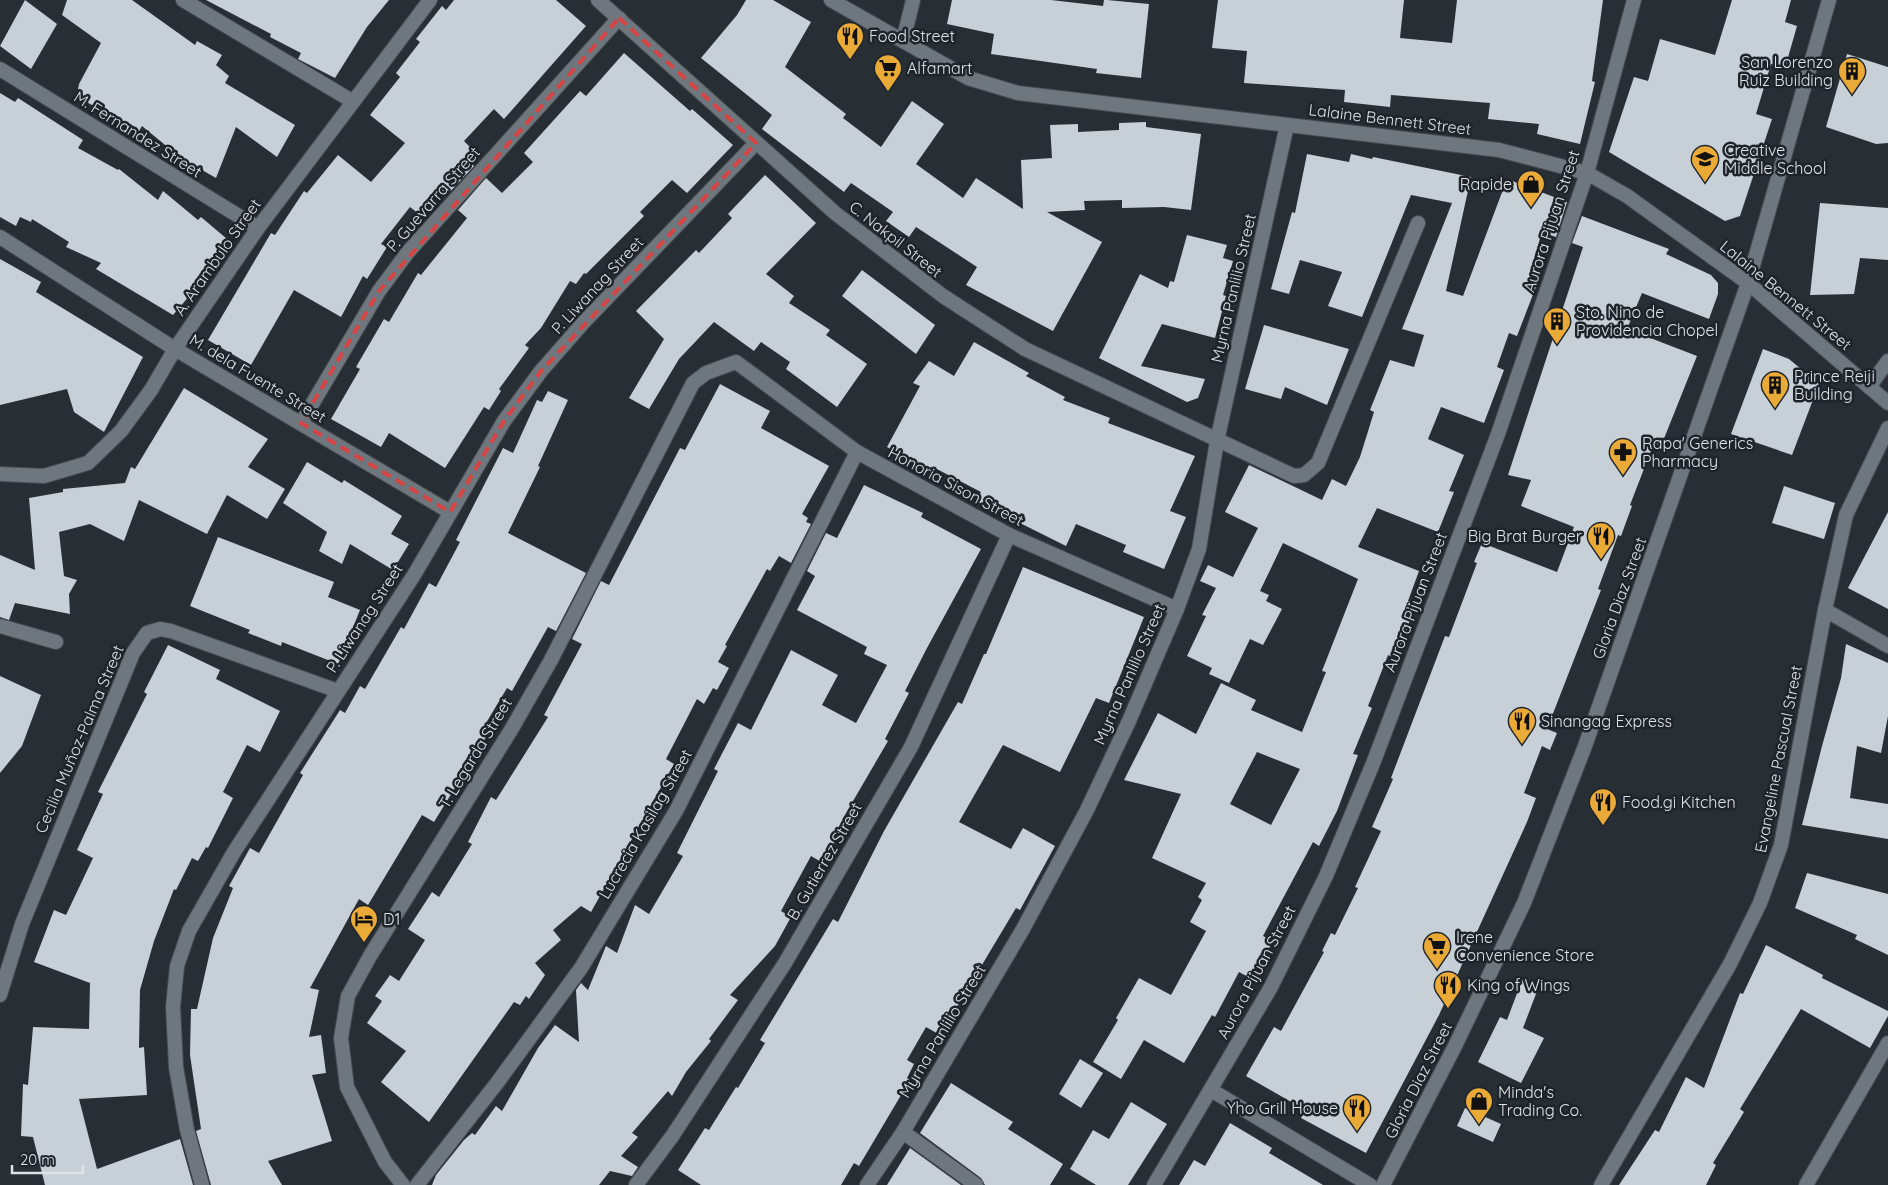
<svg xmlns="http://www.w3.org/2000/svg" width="1888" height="1185" font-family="Quicksand,sans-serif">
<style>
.building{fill:#c7cfd7;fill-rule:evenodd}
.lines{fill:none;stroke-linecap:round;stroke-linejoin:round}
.minor-casing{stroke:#464b50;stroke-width:16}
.tertiary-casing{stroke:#464b50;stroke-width:16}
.minor{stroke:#6f777e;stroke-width:14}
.tertiary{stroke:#6f777e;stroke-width:14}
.marked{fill:none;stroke:#d74444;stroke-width:4;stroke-dasharray:10 6;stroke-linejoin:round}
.labels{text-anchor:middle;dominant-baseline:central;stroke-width:5;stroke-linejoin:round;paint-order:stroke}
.poi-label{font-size:16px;fill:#dee3e6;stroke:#1e242a;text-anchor:start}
.street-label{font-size:16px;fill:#dee3e6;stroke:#1e242a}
</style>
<rect width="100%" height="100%" fill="#272e34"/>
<g class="building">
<path d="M25 0 57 24 31 69 0 46Z"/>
<path d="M67 0H132L195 45 197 41 222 55 216 65 229 76 225 83 295 125 277 157 236 127 216 178 181 158 142 126 138 133 77 96 79 84 101 43 62 15Z"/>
<path d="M206 0H389L367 27 335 78 298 59 301 53 270 37 271 34Z"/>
<path d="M454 0H556L586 26 504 119 494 109 464 141 474 151 467 159 474 166 445 197 439 191 419 214 410 207 381 244 387 247 367 279 363 276 341 317 294 290 251 365 208 340 271 233 275 235 304 191 307 193 338 155 371 182 405 143 370 115 400 77 396 73 420 42 416 39 442 6 446 10Z"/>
<path d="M746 0H773L811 22 785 67 846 114 843 118 881 147 912 101 944 124 916 164 963 198 976 178 1023 209 1021 160 1052 158 1050 125 1078 124V132L1119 130V123L1146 122V127L1201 134 1191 210 1164 207 1122 208V200L1084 201 1085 210 1047 212 1102 242 1053 331 966 285 977 267 916 227 909 237 886 221 893 212 851 183 844 192 762 129 772 115 701 58 737 15Z"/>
<path d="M952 0H1051L1103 6 1104 0H1107L1149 4 1141 78 1096 73 1097 69 991 54 994 34 947 24Z"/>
<path d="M1218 0H1404L1400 38 1452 43 1457 0H1603L1592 81 1595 82 1580 144 1537 134 1539 124 1488 119 1490 103 1391 95 1390 107 1344 102 1345 90 1244 83 1247 51 1212 48Z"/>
<path d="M1732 0H1791L1785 22 1797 26 1785 68 1771 64 1756 114 1772 119 1740 216 1725 221 1609 152 1634 77 1648 81 1660 39 1715 55Z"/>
<path d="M624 53 690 111 692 109 733 145 687 193 672 180 640 212 644 216 586 274 584 273 576 284 570 281 541 328 525 345 529 348 499 389 501 391 489 410 484 407 445 468 389 433 381 447 331 419 360 369 356 367 384 319 389 322 418 273 421 275 467 218 458 210 486 178 502 193 533 162 524 153 580 91 586 96Z"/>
<path d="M1847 54 1888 67V143L1876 144 1826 127Z"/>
<path d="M0 93 15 102 18 98 83 140 78 148 118 170 119 169 158 200 163 191 198 220 201 217 227 239 196 288 173 315 96 269 101 263 66 247 69 242 32 219 31 222 20 217 16 226 0 217Z"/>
<path d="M1307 154 1349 162 1351 154 1372 159 1373 157 1471 177 1446 291 1463 296 1507 179 1567 202 1556 237 1542 232 1529 275 1539 279 1517 336 1509 333 1497 367 1504 370 1484 423 1441 407 1428 439 1464 455 1449 491 1454 492 1438 532 1377 508 1358 547 1419 571 1408 601 1416 604 1396 658 1388 655 1368 706 1372 708 1353 754 1358 755 1337 811 1319 846 1313 842 1263 936 1273 941 1252 979 1239 972 1215 1017 1212 1015 1184 1063 1144 1040 1121 1079 1093 1062 1118 1020 1116 1018 1139 978 1171 995 1206 931 1190 922 1202 900 1198 897 1206 883 1152 858 1181 794 1124 780 1158 713 1196 734 1221 683 1256 700 1251 710 1302 732 1326 672 1322 671 1358 579 1283 543 1260 591 1269 595 1266 601 1282 609 1263 645 1250 639 1229 683 1209 674 1212 668 1187 656 1206 616 1202 615 1216 588 1200 581 1208 565 1233 577 1258 528 1225 512 1249 465 1322 500 1332 479 1346 486 1360 457 1374 412 1370 410 1390 360 1414 367 1424 335 1402 329 1452 203 1411 195 1362 317 1328 306 1342 272 1300 260 1289 294 1271 289 1292 212 1295 213ZM1257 752 1300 769 1271 825 1230 804Z"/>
<path d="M765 175 816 223 766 274 794 296 789 303 830 330 826 335 867 364 837 407 786 369 790 362 761 342 754 351 714 322 679 359 649 409 629 398 664 339 636 311 696 250 699 253 732 218 728 214Z"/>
<path d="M1820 203 1888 208V260L1860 258 1854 294 1810 295Z"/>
<path d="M1582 216 1669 249 1666 254 1711 275 1718 283V294L1709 319 1642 293 1627 329 1697 356 1661 446 1654 443 1630 505 1632 506 1621 536 1618 535 1598 589 1601 590 1547 729 1557 733 1550 750 1542 746 1524 793 1536 798 1527 822 1439 1015 1366 1153 1301 1118 1305 1110 1246 1076 1274 1027 1281 1031 1324 952 1322 951 1331 933 1335 935 1358 888 1355 887 1381 831 1372 827 1393 779 1391 778 1445 636 1449 637 1477 563 1474 562 1482 543 1557 572 1574 527 1521 506 1531 480 1508 475 1583 247 1572 243Z"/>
<path d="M1187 235 1227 245 1223 258 1233 261 1223 295 1226 296 1215 338 1162 324 1141 366 1205 379 1198 398 1187 402 1099 358 1140 274 1168 288 1170 281 1174 282Z"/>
<path d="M0 259 41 282 36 292 143 357 104 432 74 412 67 389 0 405Z"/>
<path d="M862 270 935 325 916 354 842 296Z"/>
<path d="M1264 325 1349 349 1327 405 1285 387 1281 399 1245 389Z"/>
<path d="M974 342 1029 373 1026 376 1065 397 1063 400 1110 418 1108 423 1195 456 1170 511 1186 517 1164 569 1123 552 1126 545 1076 524 1066 546 976 501 981 492 933 467 930 471 887 447 920 386 913 383 929 361 954 376Z"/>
<path d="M1763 349 1789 359 1819 384 1792 455 1731 434Z"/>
<path d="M720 384 770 411 761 428 829 466 802 514 808 518 806 522 811 524 791 563 779 556 770 571 767 569 725 645 727 646 718 662 729 668 717 690 713 688 704 704 697 699 666 759 674 764 591 912 581 906 553 930 561 940 535 963 545 975 529 999 526 996 520 1005 514 1002 429 1122 381 1082 406 1051 367 1023 382 1001 375 996 390 975 399 981 425 940 408 929 432 892 439 897 472 844 468 842 491 797 496 800 548 717 544 715 582 644 572 639 601 581 609 585 680 448 685 450Z"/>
<path d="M184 388 268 439 248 467 285 489 267 519 227 495 207 534 139 500 124 541 90 524 59 532 64 576 77 580 69 594 70 614 15 603 9 620 0 617V555L35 570 29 498 63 492V489L125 483 131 467 135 469Z"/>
<path d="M548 391 568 400 538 466 540 467 508 533 586 573 556 631 548 627 512 691 507 688 480 733 486 737 434 822 422 815 368 905 359 899 310 988 319 990 309 1037 321 1035 326 1073 312 1075 332 1141 268 1161 282 1185H211L196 1131 201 1129 190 1055 191 1009H197L213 938 233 888 229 886 250 848 259 853 303 775 300 773 340 710 345 713 360 686 365 689 401 627 404 629 429 583 436 587 460 542 456 540 503 448 513 453 537 400 542 402Z"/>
<path d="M307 462 342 483 344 480 402 516 391 534 409 544 393 570 350 544 342 564 319 551 327 532 283 503Z"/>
<path d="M864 485 923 513 921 517 981 549 927 648 905 691 909 693 885 739 888 741 842 820 845 822 823 863 811 856 781 911 791 917 775 946 730 995 738 1000 709 1039 711 1041 686 1072 672 1096 668 1091 632 1133 638 1137 621 1156 638 1167 632 1176 610 1171 599 1185H432L436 1175 464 1140 472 1133 475 1135 496 1106 502 1111 538 1048 555 1025 579 1042 576 990 581 983 588 990 606 946 617 953 635 905 649 914 683 856 677 853 718 771 714 769 738 723 751 730 791 650 838 675 822 705 856 723 887 665 864 654 867 647 797 610 815 576 807 571 826 533 837 538Z"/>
<path d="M1784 486 1835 503 1824 539 1772 523Z"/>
<path d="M1888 512V609L1848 588Z"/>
<path d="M218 537 334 582 328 597 360 610 338 664 282 642 281 646 248 633 250 630 190 606Z"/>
<path d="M1023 567 1144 617 1109 703 1096 698 1060 772 1003 745 959 822 1011 849 1023 828 1055 846 1020 910 1016 908 940 1035 926 1027 907 1060 914 1064 907 1078 910 1080 859 1166 854 1163 841 1185H701L678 1170 705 1128 709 1130 736 1087 738 1088 765 1043 760 1040 833 919 838 922 884 831 958 702 962 704 984 654H986Z"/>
<path d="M1846 644 1888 663V716L1881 753 1857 746 1850 798 1888 804V839L1802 825 1822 746 1841 678Z"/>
<path d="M168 645 220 670 216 679 280 711 260 752 247 745 223 792 233 798 208 848 206 847 198 861 192 858 176 890 174 889 154 941 140 990 139 1048 144 1047 147 1095 79 1099 97 1169 180 1139 193 1185H45L33 1137 21 1136 23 1084 28 1085 33 1027 89 1029 90 983 34 962 54 910 66 915 93 858 77 850 103 794 98 792 147 694 144 692Z"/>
<path d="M0 676 41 695 22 746 0 773Z"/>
<path d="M1807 873 1888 894V955L1855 939 1857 935 1795 908Z"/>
<path d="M1766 945 1823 975 1822 978 1888 1011V1016L1870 1048 1801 1009 1740 1109 1744 1112 1713 1163 1716 1165 1706 1185H1619L1655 1130 1659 1132 1686 1077 1704 1088 1740 993 1743 994Z"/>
<path d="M1522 980 1539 986 1523 1028 1544 1038 1521 1083 1478 1062 1500 1017 1507 1020Z"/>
<path d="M1080 1059 1103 1073 1081 1108 1059 1094Z"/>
<path d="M951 1083 1013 1122 1008 1129 1063 1164 1050 1185H985L981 1178 920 1133Z"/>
<path d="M1131 1102 1167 1124 1128 1185H1096L1070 1169 1093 1130 1109 1139Z"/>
<path d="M1465 1108 1501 1124 1493 1142 1457 1126Z"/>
<path d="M1230 1123 1272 1148 1269 1153 1323 1185H1179L1194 1160 1205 1166Z"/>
<path d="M910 1148 961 1185H887Z"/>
</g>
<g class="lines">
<g class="minor-casing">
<g id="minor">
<path d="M183 0 352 101"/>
<path d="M598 0 835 213 943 296 1025 349 1294 476 1304 475 1318 463 1418 223"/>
<path d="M903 41 913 0"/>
<path d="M0 69 258 228"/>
<path d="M0 237 175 349 450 512"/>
<path d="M1869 387 1888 361"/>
<path d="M301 423 379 291 408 252 619 18"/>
<path d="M0 474 44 476 88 463 121 431 151 390 175 349 258 228 430 0"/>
<path d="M1825 610 1888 646"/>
<path d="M0 626 56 642"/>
<path d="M0 995 22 924 133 653 147 633 160 629 171 631 338 691"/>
<path d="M1211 1090 1370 1185"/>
<path d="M903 1132 976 1185"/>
<path d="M202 1185 187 1130 176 1067 173 1007 177 966 189 931 234 852 414 575 504 421 541 371 583 323 756 143"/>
<path d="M403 1185 385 1162 347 1087 341 1038 348 996 370 956 511 730 551 660 693 383 706 373 736 362 857 452 1009 535 1177 609"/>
<path d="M417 1185 497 1083 581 968 676 811 857 452"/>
<path d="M636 1185 673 1135 785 963 911 747 1009 535"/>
<path d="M867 1185 903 1132 1023 929 1087 810 1129 721 1177 609 1199 549 1217 441 1287 125"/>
<path d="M1154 1185 1271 987 1326 876 1374 761 1498 434 1587 173 1634 0"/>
<path d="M1601 1185 1730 964 1760 903 1781 845 1825 610 1846 515 1888 428"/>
<path d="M1806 1185 1888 1043"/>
</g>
</g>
<g class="tertiary-casing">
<g id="tertiary">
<path d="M831 0 968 78 1018 93 1499 150 1587 173 1627 196 1748 283 1888 403"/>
<path d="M1383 1185 1454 1048 1524 903 1585 746 1748 283 1829 0"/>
</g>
</g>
<use href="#minor" class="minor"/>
<use href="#tertiary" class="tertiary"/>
</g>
<path class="marked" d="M619 18 756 143 541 371 504 421 450 512 301 423 379 291Z"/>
<defs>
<g id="restaurant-pin" transform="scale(1.4375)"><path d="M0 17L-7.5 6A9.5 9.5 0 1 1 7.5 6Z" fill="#eaaa38" stroke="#1e242a"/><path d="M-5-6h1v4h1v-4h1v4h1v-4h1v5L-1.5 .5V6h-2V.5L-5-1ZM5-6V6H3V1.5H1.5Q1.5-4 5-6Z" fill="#111"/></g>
<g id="supermarket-pin" transform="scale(1.4375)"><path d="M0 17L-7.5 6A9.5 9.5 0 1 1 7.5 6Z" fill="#eaaa38" stroke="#1e242a"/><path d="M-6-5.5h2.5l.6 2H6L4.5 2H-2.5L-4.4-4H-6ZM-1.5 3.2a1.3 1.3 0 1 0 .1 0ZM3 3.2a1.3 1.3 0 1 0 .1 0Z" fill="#111"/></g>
<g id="building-pin" transform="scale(1.4375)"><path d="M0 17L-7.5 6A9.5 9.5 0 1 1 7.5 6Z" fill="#eaaa38" stroke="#1e242a"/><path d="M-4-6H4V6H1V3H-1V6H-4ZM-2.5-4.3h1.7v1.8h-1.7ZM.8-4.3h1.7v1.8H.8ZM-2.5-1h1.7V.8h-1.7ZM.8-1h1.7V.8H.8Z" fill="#111"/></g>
<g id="school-pin" transform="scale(1.4375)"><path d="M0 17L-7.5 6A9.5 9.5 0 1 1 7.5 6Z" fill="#eaaa38" stroke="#1e242a"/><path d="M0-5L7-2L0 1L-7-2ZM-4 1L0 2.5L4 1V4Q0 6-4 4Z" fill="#111"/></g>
<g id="shop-pin" transform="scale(1.4375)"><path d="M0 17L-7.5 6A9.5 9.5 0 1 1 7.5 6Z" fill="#eaaa38" stroke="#1e242a"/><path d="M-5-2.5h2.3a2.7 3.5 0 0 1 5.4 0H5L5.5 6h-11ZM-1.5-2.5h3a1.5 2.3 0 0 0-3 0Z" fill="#111"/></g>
<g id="pharmacy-pin" transform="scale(1.4375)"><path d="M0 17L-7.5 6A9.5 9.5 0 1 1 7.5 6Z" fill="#eaaa38" stroke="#1e242a"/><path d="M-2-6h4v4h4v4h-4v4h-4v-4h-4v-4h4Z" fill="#111"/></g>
<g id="hotel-pin" transform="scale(1.4375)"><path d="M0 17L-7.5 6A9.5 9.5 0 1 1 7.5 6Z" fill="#eaaa38" stroke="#1e242a"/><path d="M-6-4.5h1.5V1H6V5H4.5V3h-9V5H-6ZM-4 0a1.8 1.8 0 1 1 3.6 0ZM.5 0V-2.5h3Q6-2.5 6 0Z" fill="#111"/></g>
</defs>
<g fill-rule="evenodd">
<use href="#restaurant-pin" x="850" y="36"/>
<use href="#supermarket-pin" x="888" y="68"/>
<use href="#building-pin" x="1852" y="71"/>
<use href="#school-pin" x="1705" y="159"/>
<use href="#shop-pin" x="1531" y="184"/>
<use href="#building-pin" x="1557" y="321"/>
<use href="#building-pin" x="1775" y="385"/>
<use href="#pharmacy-pin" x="1623" y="452"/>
<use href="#restaurant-pin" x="1601" y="536"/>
<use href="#restaurant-pin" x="1522" y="721"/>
<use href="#restaurant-pin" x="1603" y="802"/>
<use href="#hotel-pin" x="364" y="919"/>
<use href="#supermarket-pin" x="1437" y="946"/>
<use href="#restaurant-pin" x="1448" y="985"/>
<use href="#shop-pin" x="1479" y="1101"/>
<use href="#restaurant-pin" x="1357" y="1108"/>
</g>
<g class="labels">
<g class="poi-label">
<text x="869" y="36">Food Street</text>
<text x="1833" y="62" text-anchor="end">San Lorenzo<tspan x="1833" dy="18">Ruiz Building</tspan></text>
<text x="907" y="68">Alfamart</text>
<text x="1724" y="150">Creative<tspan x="1724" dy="18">Middle School</tspan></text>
<text x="1512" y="184" text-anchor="end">Rapide</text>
<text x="1576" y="312">Sto. Nino de<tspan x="1576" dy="18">Providencia Chopel</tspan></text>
<text x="1794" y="376">Prince Reiji<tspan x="1794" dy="18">Building</tspan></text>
<text x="1642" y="443">Rapa' Generics<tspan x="1642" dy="18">Pharmacy</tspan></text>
<text x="1582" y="536" text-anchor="end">Big Brat Burger</text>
<text x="1541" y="721">Sinangag Express</text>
<text x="1622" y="802">Food.gi Kitchen</text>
<text x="383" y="919">D1</text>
<text x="1456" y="937">Irene<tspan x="1456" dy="18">Convenience Store</tspan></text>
<text x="1467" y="985">King of Wings</text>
<text x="1498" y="1092">Minda's<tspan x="1498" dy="18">Trading Co.</tspan></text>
<text x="1338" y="1108" text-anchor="end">Yho Grill House</text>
</g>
<g class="street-label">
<text transform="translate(1390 119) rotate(7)">Lalaine Bennett Street</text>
<text transform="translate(138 134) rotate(32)">M. Fernandez Street</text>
<text transform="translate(433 199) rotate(-49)">P. Guevarra Street</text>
<text transform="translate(1551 221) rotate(-72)">Aurora Pijuan Street</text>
<text transform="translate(896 239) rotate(38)">C. Nakpil Street</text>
<text transform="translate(217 257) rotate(-55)">A. Arambulo Street</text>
<text transform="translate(597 285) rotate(-47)">P. Liwanag Street</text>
<text transform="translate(1233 288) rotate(-77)">Myrna Panlilio Street</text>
<text transform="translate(1786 295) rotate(39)">Lalaine Bennett Street</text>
<text transform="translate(258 378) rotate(31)">M. dela Fuente Street</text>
<text transform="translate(956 486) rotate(28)">Honoria Sison Street</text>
<text transform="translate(1619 598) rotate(-70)">Gloria Diaz Street</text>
<text transform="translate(1415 602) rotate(-69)">Aurora Pijuan Street</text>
<text transform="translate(364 618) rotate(-57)">P. Liwanag Street</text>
<text transform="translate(1129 674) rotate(-66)">Myrna Panlilio Street</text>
<text transform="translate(79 739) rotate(-67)">Cecilia Muñoz-Palma Street</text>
<text transform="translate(475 753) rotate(-59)">T. Legarda Street</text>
<text transform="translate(1778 759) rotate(-79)">Evangeline Pascual Street</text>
<text transform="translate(645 824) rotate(-60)">Lucrecia Kasilag Street</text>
<text transform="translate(824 861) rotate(-60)">B. Gutierrez Street</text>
<text transform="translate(1256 972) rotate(-62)">Aurora Pijuan Street</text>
<text transform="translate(942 1031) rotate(-59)">Myrna Panlilio Street</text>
<text transform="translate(1418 1080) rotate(-63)">Gloria Diaz Street</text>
</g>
</g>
<path d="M12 1165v8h71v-8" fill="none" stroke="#dee3e6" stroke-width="2.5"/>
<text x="20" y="1165" font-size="15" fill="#dee3e6" stroke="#1e242a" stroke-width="4" paint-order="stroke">20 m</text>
</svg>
